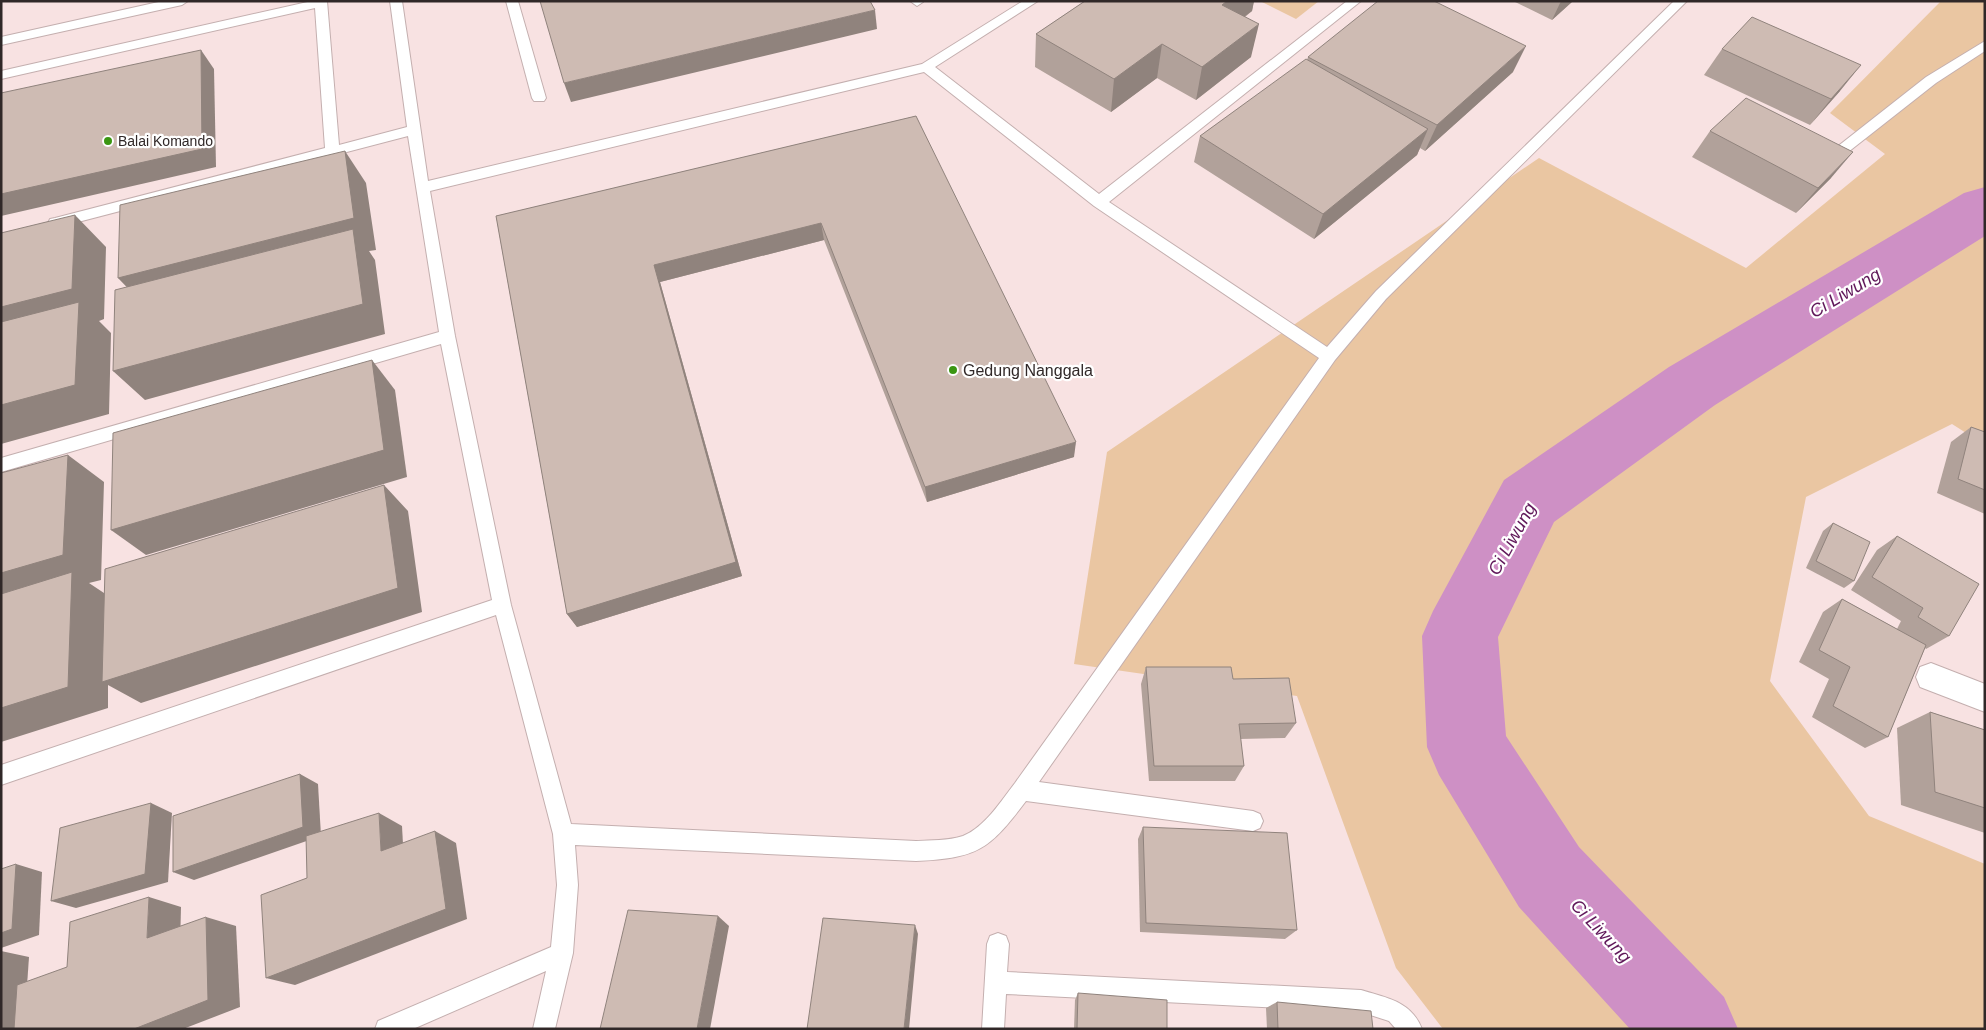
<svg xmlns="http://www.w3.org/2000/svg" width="1986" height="1030" font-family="Helvetica,sans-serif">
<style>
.green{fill:#eac6a2}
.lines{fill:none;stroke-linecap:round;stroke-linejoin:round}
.river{fill:#ce90c5;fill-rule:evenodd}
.lane-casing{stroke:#c4afaf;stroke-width:2}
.street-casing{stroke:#c4afaf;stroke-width:2}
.lane{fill:#fff;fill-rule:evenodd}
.street{fill:#fff;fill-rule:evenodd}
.wall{fill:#b1a19a}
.shaded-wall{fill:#90837d}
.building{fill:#cebbb3;stroke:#90837d}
.poi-dot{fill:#3b9612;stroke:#fff;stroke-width:2}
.labels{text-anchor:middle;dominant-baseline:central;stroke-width:4.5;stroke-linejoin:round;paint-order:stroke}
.far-poi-label{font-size:14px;fill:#302828;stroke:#fff;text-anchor:start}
.poi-label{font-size:16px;fill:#302828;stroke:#fff;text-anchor:start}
.water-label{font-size:18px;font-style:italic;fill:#60185a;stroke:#fff}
</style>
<rect width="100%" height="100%" fill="#f8e2e2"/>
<g class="green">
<path d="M1260 1H1319L1296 19Z"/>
<path d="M1941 1H1985V445L1952 424 1806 497 1770 681 1869 816 1985 864V1029H1443L1396 968 1297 696 1074 664 1107 452 1539 158 1746 268 1885 154 1830 113Z"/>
</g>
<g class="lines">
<path class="river" d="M1985 187V236L1715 405 1554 522 1498 637 1506 736 1579 847 1724 997 1738 1029H1630L1519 907 1439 775 1427 747 1422 636 1433 611 1504 480 1669 367 1964 193Z"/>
<g class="lane-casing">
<g id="lane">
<path d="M163 1H188L182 5 1 45V37Z"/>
<path d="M312 1H327L339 145 407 127 390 1H402L428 181 922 64 1023 1H1038L935 67 1099 194 1347 1H1361L1109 202 1327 347 1376 291 1674 1H1687L1386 299 1335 360 1039 782 1253 811 1260 814 1263 821 1260 828 1253 831 1026 801C989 850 978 858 916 861L575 845 578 885 573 953 555 1029H533L546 971 413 1029H375L378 1021 551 947 557 885 553 834 496 615 1 785V765L492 600 441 344 1 472V458L439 332 408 136 55 228 50 227 48 223 50 219 55 218 325 148 315 8 1 79V71ZM924 72 1094 206 1319 358 1015 783C1001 801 985 827 963 836 948 841 931 840 916 841L571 824 511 605 455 336 430 191Z"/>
<path d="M506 1H518L546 98 544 101H534L532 98Z"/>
<path d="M910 1H923V2L917 6Z"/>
<path d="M1985 41V51L1936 83 1838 160H1828L1826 157 1828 154 1926 77Z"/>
<path d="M998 933 1006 936 1009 944 1007 972 1361 990C1387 998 1411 1001 1422 1029H1396L1389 1021 1361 1012 1006 994 1004 1029H982L987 944 990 936Z"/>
</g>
</g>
<g class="street-casing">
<path id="street" d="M1931 663 1985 684V712L1920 687 1916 677 1920 667Z"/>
</g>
<use href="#lane" class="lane"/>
<use href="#street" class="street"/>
</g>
<g class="wall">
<path d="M1085 1H1254L1252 11 1245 17 1251 57 1196 100 1157 78 1111 112 1035 67 1036 34Z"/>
<path d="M1513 1H1573L1552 20Z"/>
<path d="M1722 49 1840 91 1810 125 1704 75Z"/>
<path d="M1308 57 1513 72 1425 151 1420 148 1417 155 1314 239 1194 162 1200 136 1307 60Z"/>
<path d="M916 116 1074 457 927 502 824 240 660 282 742 576 577 627 567 614 496 216Z"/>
<path d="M1710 131 1831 178 1796 213 1692 157Z"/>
<path d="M1971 427 1985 432V514L1937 493 1951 442Z"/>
<path d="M1833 523 1854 581 1844 588 1806 568 1823 531Z"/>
<path d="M1897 536 1949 636 1926 649 1925 648 1888 737 1865 748 1812 717 1829 679 1799 662 1823 612 1842 599 1897 629 1901 621 1851 590 1877 550Z"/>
<path d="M1146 667 1233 679 1296 723 1285 738 1240 739 1244 766 1235 781H1149L1141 684Z"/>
<path d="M1930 712 1985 730V833L1901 805 1897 728Z"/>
<path d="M1143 827 1297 930 1285 939 1140 932 1138 839Z"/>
<path d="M1078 993 1167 1029H1074L1075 1000Z"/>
<path d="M1277 1002 1373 1029H1267L1266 1008Z"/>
</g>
<g class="shaded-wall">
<path d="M1227 1H1254L1252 11 1215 38 1222 5Z"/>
<path d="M1561 1H1573L1552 20Z"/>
<path d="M875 10 877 29 571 102 564 83Z"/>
<path d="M1259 24 1251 57 1196 100 1202 67Z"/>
<path d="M1162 44 1157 78 1111 112 1114 79Z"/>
<path d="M1526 46 1513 72 1425 151 1437 125Z"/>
<path d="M201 50 214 69 216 167 1 216V194Z"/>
<path d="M1861 65 1840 91 1810 125 1831 99Z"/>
<path d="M1428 129 1417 155 1314 239 1323 214Z"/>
<path d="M345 151 366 183 376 250 369 251 375 260 385 334 145 400 113 371 148 309 118 278Z"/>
<path d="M1853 152 1831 178 1796 213 1818 188Z"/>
<path d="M75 215 106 247 104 319 99 321 111 333 109 414 1 444V307Z"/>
<path d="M821 223 824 240 660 282 742 576 577 627 567 614 654 265Z"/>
<path d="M372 360 395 390 407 477 146 555 111 530Z"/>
<path d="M1076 442 1074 457 927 502 925 487Z"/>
<path d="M68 455 104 482 101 580 89 583 110 597 384 485 408 511 422 612 141 703 108 685V708L1 742V573Z"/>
<path d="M300 774 318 784 321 836 194 880 173 872Z"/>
<path d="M151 803 172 813 168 882 76 908 51 901Z"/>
<path d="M379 813 402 826 404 863 381 851Z"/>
<path d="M435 831 456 843 467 919 295 985 266 978Z"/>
<path d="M16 864 42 872 39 935 1 948V933Z"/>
<path d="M149 897 181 907 180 947 147 938Z"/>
<path d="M718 916 729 926 710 1029H697Z"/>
<path d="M206 917 236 926 240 1007 183 1029H134Z"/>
<path d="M915 925 918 934 909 1029H904Z"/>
<path d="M1 951 29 957 24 1029H1Z"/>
</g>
<g class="building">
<path d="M540 1H870L875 10 564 83Z"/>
<path d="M1085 1H1227L1222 5 1259 24 1202 67 1162 44 1114 79 1036 34Z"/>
<path d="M1378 1H1434L1526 46 1437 125 1308 57Z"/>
<path d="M1752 17 1861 65 1831 99 1722 49Z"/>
<path d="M201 50 202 149 1 194V93Z"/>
<path d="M1306 59 1428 129 1323 214 1200 136Z"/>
<path d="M1746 98 1853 152 1818 188 1710 131Z"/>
<path d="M916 116 1076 442 925 487 821 223 654 265 736 562 567 614 496 216Z"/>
<path d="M345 151 354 218 118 278 120 205Z"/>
<path d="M75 215 72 289 1 307V233Z"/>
<path d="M353 229 363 304 113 371 115 290Z"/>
<path d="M79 302 75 385 1 405V322Z"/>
<path d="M372 360 384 450 111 530 113 433Z"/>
<path d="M1971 427 1985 432V490L1958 479Z"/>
<path d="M68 455 63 555 1 573V473Z"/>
<path d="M384 485 398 588 102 682 105 569Z"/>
<path d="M1833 523 1870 542 1854 581 1816 561Z"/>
<path d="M1897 536 1979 584 1949 636 1918 617 1923 608 1872 577Z"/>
<path d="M72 572 68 687 1 708V594Z"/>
<path d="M1842 599 1926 645 1888 737 1833 706 1850 667 1819 650Z"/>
<path d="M1146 667H1231L1233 679 1289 678 1296 723 1239 724 1244 766H1154Z"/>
<path d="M1930 712 1985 730V808L1935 792Z"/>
<path d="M300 774 303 827 173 872V816Z"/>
<path d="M151 803 145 874 51 901 60 828Z"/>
<path d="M379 813 381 851 435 831 446 909 266 978 261 895 307 878 306 836Z"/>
<path d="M1143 827 1287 833 1297 930 1146 923Z"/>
<path d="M16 864 12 929 1 933V869Z"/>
<path d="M149 897 147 938 206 917 208 1000 134 1029H14L17 985 67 967 70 922Z"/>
<path d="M628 910 718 916 697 1029H600Z"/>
<path d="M823 918 915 925 904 1029H807Z"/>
<path d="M1078 993 1167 1000V1029H1077Z"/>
<path d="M1277 1002 1371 1011 1373 1029H1278Z"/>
</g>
<g class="poi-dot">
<circle cx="108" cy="141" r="5"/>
<circle cx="953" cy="370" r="5"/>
</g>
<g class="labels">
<g class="far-poi-label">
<text x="118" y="141">Balai Komando</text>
</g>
<g class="poi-label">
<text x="963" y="370">Gedung Nanggala</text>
</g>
<g class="water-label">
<text transform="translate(1845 293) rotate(-31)">Ci Liwung</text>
<text transform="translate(1512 539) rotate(-61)">Ci Liwung</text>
<text transform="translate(1601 931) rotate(47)">Ci Liwung</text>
</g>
</g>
<rect width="1986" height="1030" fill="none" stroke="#302828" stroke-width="5"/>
</svg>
